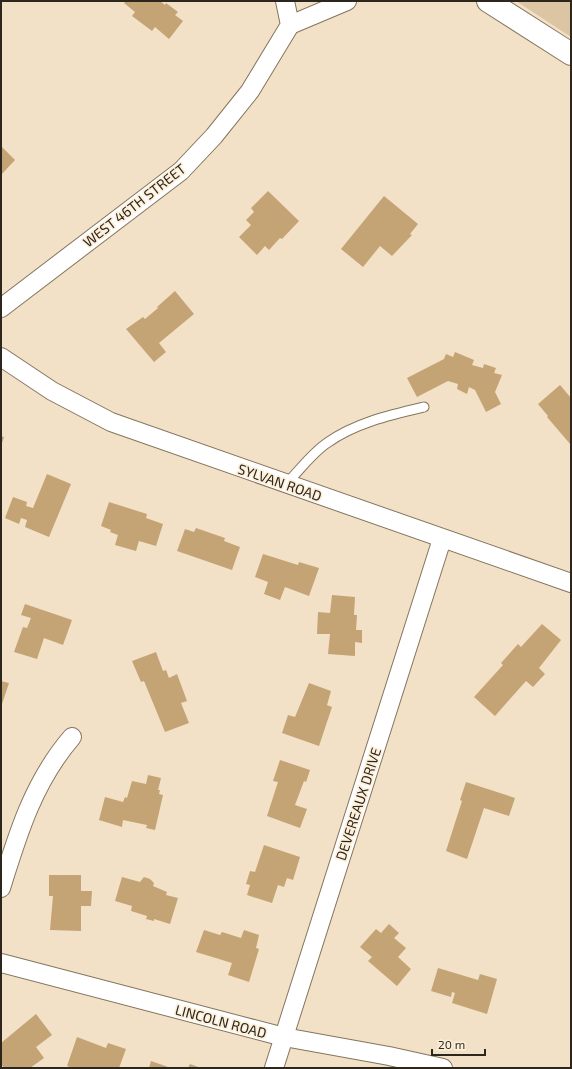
<svg xmlns="http://www.w3.org/2000/svg" width="572" height="1069" font-family="'Exo 2',sans-serif">
<style>
.green{fill:#dcc5a3}
.building{fill:#c4a474}
.lines{fill:none;stroke-linecap:round;stroke-linejoin:round}
.lane-casing{stroke:#84755e;stroke-width:11}
.street-casing{stroke:#84755e;stroke-width:20}
.secondary-casing{stroke:#84755e;stroke-width:24}
.lane{stroke:#fff;stroke-width:9}
.street{stroke:#fff;stroke-width:18}
.secondary{stroke:#fff;stroke-width:22}
.labels{text-anchor:middle;dominant-baseline:central;stroke-width:3.5;stroke-linejoin:round;paint-order:stroke}
.street-label{font-size:14px;fill:#2c261c;stroke:#fdefda}
</style>
<rect width="100%" height="100%" fill="#f2e1c7"/>
<path class="green" d="M516 1H571V37Z"/>
<g class="building">
<path d="M126 1H160L165 5 166 3 178 12 175 15 183 21 169 39 155 27 152 31 132 16 135 12 124 3Z"/>
<path d="M1 146 15 160 1 175Z"/>
<path d="M268 191 299 221 282 239 280 238 269 250 265 246 257 255 239 237 251 225 246 220 254 212 251 208Z"/>
<path d="M384 196 418 224 410 234 412 235 392 256 380 246 363 267 341 249Z"/>
<path d="M175 291 194 314 159 343 166 352 154 362 126 329 143 317 145 319 158 308 157 307Z"/>
<path d="M455 352 474 360 472 365 483 368 484 364 496 368 494 373 502 375 495 392 501 404 486 412 475 390 469 387 467 394 457 389 458 384 448 381 417 397 407 378 444 359 446 354 453 357Z"/>
<path d="M560 385 571 398V445L547 417 548 416 538 404Z"/>
<path d="M1 436 4 437 1 446Z"/>
<path d="M47 474 71 484 49 537 25 527 27 520 21 518 19 524 5 518 13 497 27 502 26 506 33 508Z"/>
<path d="M109 502 147 514 146 518 163 524 156 546 139 541 136 551 115 545 118 535 110 532 111 530 101 526Z"/>
<path d="M196 528 225 538 224 541 240 547 232 570 177 551 185 529 194 532Z"/>
<path d="M263 554 298 565 299 562 319 568 309 596 285 587 280 600 264 594 268 582 255 577Z"/>
<path d="M332 595 355 597 354 615H357L356 630H362V643L355 642V656L328 654 330 634H317L318 612 330 613Z"/>
<path d="M25 604 72 620 63 645 44 638 37 659 14 652 23 627 27 628 31 618 21 615Z"/>
<path d="M542 624 561 640 539 668 545 674 533 687 526 681 495 716 474 697 503 665 501 663 518 644 521 647Z"/>
<path d="M156 652 163 671 166 670 169 678 177 674 187 701 181 703 189 723 165 732 144 681 141 682 132 661Z"/>
<path d="M1 681 9 683 1 707Z"/>
<path d="M309 683 331 691 327 705 332 707 319 746 282 733 288 715 295 717Z"/>
<path d="M280 760 310 770 306 782 304 781 295 805 307 809 300 828 267 816 278 782 273 781Z"/>
<path d="M148 775 161 778 158 790H160L159 794 163 795 155 830 146 828 147 825 123 820 122 827 99 820 105 797 123 802 125 797 127 798 132 781 146 784Z"/>
<path d="M466 782 515 798 509 816 484 808 467 859 446 851 462 801 460 800Z"/>
<path d="M264 845 300 857 293 880 287 878 284 887 278 885 272 903 247 895 250 885 246 884 250 871 255 872Z"/>
<path d="M49 875H81V891H92L91 906H81V931L50 930 53 896H49Z"/>
<path d="M122 877 140 882 144 877 150 879 154 883 153 886 167 892 166 895 178 898 170 924 154 919V921L146 919 147 916 131 911 132 906 115 901Z"/>
<path d="M389 924 399 933 394 938 406 948 398 957 411 969 397 986 368 961 372 957 360 947 376 929 381 933Z"/>
<path d="M204 930 220 935 222 932 241 938 244 930 259 935 256 948 259 949 249 982 228 975 232 963 196 952Z"/>
<path d="M438 968 478 980 480 974 497 979 487 1014 452 1003 455 993 452 992 451 997 431 991Z"/>
<path d="M36 1014 52 1035 36 1047 44 1058 30 1068H4L1 1064V1043Z"/>
<path d="M77 1037 106 1048 108 1043 126 1049 119 1068H73L67 1066Z"/>
<path d="M151 1061 171 1068H149Z"/>
<path d="M190 1064 201 1068H188Z"/>
</g>
<g class="lines">
<g class="lane-casing">
<path id="lane" d="M286 484C299 471 312 453 327 443 355 423 390 415 424 407"/>
</g>
<g class="street-casing">
<g id="street">
<path d="M290 25 347 1"/>
<path d="M1 308 181 171 214 136 250 91 290 25 285 1"/>
<path d="M1 357 52 391 111 422 571 583"/>
<path d="M1 888C18 833 34 781 72 737"/>
<path d="M1 963 284 1037 389 1056 443 1068"/>
<path d="M274 1068 442 539"/>
</g>
</g>
<g class="secondary-casing">
<path id="secondary" d="M488 1 571 54"/>
</g>
<use href="#lane" class="lane"/>
<use href="#street" class="street"/>
<use href="#secondary" class="secondary"/>
</g>
<g class="labels">
<g class="street-label">
<text transform="translate(134 205) rotate(-38)">WEST 46TH STREET</text>
<text transform="translate(280 482) rotate(19)">SYLVAN ROAD</text>
<text transform="translate(358 804) rotate(-72)">DEVEREAUX DRIVE</text>
<text transform="translate(221 1021) rotate(15)">LINCOLN ROAD</text>
</g>
</g>
<rect width="572" height="1069" fill="none" stroke="#2c261c" stroke-width="4"/>
<path d="M432 1049v6h53v-6" fill="none" stroke="#2c261c" stroke-width="2"/>
<text x="438" y="1049" font-size="12" fill="#2c261c" stroke="#fdefda" stroke-width="3" paint-order="stroke">20 m</text>
</svg>
